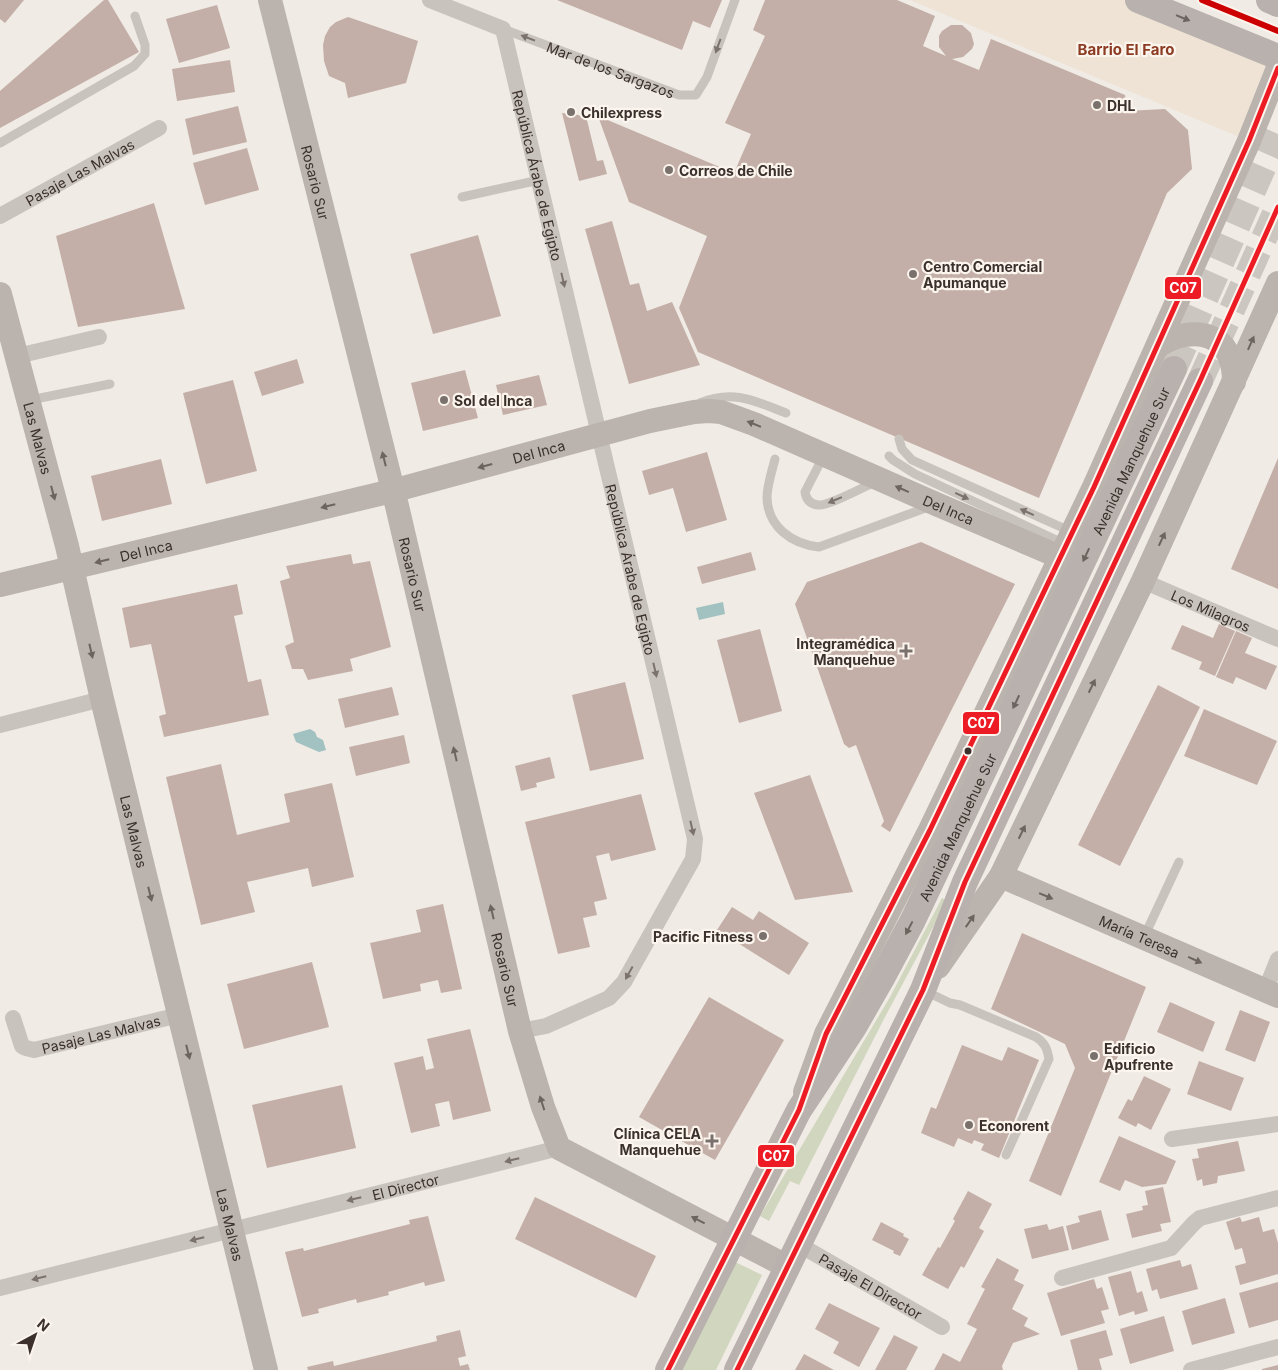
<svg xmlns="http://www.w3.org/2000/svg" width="1278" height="1370" font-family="Inter,sans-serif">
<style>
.green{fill:#d1d6bf}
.plaza{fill:#eee3d5}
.water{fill:#a1c2c1}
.building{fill:#c3afa7}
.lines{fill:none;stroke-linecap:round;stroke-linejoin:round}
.primary-tunnel{stroke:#ccc6c0;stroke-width:26;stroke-dasharray:26 13;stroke-linecap:butt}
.lane{stroke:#c9c3be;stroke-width:9}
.street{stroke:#c9c3be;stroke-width:16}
.secondary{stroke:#bab3ae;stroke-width:24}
.primary{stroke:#b8b1ad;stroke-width:26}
.bus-1-casing{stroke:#fbf5ee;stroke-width:9}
.bus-1{stroke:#ed1c24;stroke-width:5}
.metro-1-casing{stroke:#fbf5ee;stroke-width:10}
.metro-1{stroke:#c00;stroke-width:6}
.oneway{fill:#6d645f}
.oneway2{fill:#7b726d}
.oneway3{fill:#6e645f}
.poi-dot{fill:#7a716c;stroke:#fbf5ee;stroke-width:2}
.bus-dot{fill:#3b302b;stroke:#fbf5ee;stroke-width:2}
.labels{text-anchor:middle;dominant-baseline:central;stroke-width:4.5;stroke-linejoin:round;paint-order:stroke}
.street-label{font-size:14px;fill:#3b302b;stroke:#fbf5ee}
.poi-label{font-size:14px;font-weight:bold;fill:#3b302b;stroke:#fbf5ee;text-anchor:start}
.neighbourhood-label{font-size:15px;font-weight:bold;fill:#8c3b22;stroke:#fbf5ee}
.line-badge{stroke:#fbf5ee;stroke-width:2}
.badge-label{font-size:14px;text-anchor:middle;font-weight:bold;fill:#fff}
</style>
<rect width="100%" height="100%" fill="#f0ebe5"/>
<g class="green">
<path d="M942 898 947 901 885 1017 799 1185 790 1181 769 1221 760 1216 890 997Z"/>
<path d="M735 1262 762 1275 716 1370H682Z"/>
</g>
<path class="plaza" d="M910 0H1138L1278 57 1249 141Z"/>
<g class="water">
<path d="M723 602 725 614 699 620 696 608Z"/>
<path d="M310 729 315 732 317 737 323 740 326 750 319 752 296 742 293 734Z"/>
</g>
<g class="building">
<path d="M0 0H24L5 23 0 19Z"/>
<path d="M104 0H108L139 52 0 128V91Z"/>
<path d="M557 0H722L710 28 693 21 682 50Z"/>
<path d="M765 0H897L935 16 923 46 946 56 939 47V36L942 31 951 25H962L971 33 974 44 972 49 963 57 952 59 979 70 991 39 1125 95 1127 111 1165 109 1188 130 1192 169 1167 193 1039 498 698 352 679 308 707 236 629 202 598 116 734 173 751 134 725 123 765 36 753 30Z"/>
<path d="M217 5 230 48 179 63 166 19Z"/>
<path d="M348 17 418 41 406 83 348 98 345 83 329 76 324 61 323 45 325 36 330 27 336 22Z"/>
<path d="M230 60 235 92 177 101 172 69Z"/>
<path d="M238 106 247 142 193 155 185 119Z"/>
<path d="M562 113 586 116 597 161 603 160 607 174 579 181Z"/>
<path d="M247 148 259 190 205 205 193 163Z"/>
<path d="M154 203 185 309 78 327 56 236Z"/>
<path d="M612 221 630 285 639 283 647 311 672 302 700 365 629 384 585 229Z"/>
<path d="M478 235 501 316 433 334 410 254Z"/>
<path d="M297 359 304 383 262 396 254 372Z"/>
<path d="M465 370 478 418 423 431 411 383Z"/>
<path d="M539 375 547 405 503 415 496 385Z"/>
<path d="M233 380 257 471 206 484 183 393Z"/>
<path d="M707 452 727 520 686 532 673 488 649 495 642 471Z"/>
<path d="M1278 458V589L1231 569Z"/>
<path d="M161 459 172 504 102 521 91 476Z"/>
<path d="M921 542 1015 584 890 832 881 826 884 821 856 745 849 748 844 744 795 604 807 582Z"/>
<path d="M751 552 756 570 702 584 697 567Z"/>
<path d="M351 554 353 564 370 561 391 647 350 659 353 671 308 680 303 669H292L285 646 294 642 280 581 290 578 286 566Z"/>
<path d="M237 584 243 614 234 616 248 682 261 679 269 715 164 737 159 716 166 714 151 644 130 648 122 608Z"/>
<path d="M1219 624 1235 631 1215 676 1199 669 1202 662 1171 649 1182 625 1213 638Z"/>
<path d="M760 629 782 711 739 723 717 640Z"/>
<path d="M1236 631 1252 638 1245 653 1277 666 1266 690 1236 677 1233 684 1216 677Z"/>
<path d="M625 682 644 759 590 771 572 695Z"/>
<path d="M1158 685 1200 707 1120 866 1078 845Z"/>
<path d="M392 687 399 715 345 728 338 699Z"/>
<path d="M1204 709 1277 741 1257 785 1184 756Z"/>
<path d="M404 735 410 763 356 776 349 747Z"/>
<path d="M550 757 555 778 536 783 537 787 521 791 515 766Z"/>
<path d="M221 764 237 835 290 822 284 794 332 783 354 877 312 887 308 868 247 882 255 912 201 925 166 777Z"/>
<path d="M810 775 853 892 795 900 754 793Z"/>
<path d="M641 794 656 850 611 861 609 853 596 856 607 899 594 902 597 915 583 918 590 947 558 954 525 822Z"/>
<path d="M443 904 462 989 441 993 438 980 420 984 421 991 383 999 370 943 421 932 416 910Z"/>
<path d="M732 907 753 920 759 911 809 943 789 975 717 930Z"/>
<path d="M1022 933 1146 987 1061 1196 1029 1181 1075 1068 1065 1044 991 1009Z"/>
<path d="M312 962 329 1027 244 1049 227 984Z"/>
<path d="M709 997 784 1040 715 1160 639 1117Z"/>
<path d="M1170 1002 1215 1022 1203 1052 1157 1032Z"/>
<path d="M1240 1010 1270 1022 1255 1062 1225 1050Z"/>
<path d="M470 1029 491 1111 453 1120 449 1101 435 1104 440 1126 411 1133 394 1063 423 1056 426 1070 434 1068 427 1039Z"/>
<path d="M962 1045 1002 1061 1008 1047 1039 1060 999 1158 981 1150 984 1144 974 1140 972 1144 958 1138 954 1147 921 1133 931 1107 936 1109Z"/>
<path d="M1199 1061 1244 1078 1231 1111 1187 1094Z"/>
<path d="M1144 1076 1171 1089 1151 1130 1138 1123 1136 1127 1118 1118 1128 1099 1132 1101Z"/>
<path d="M342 1085 356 1148 267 1168 252 1105Z"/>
<path d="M1119 1136 1176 1161 1166 1184 1142 1187 1125 1180 1120 1191 1099 1182Z"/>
<path d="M1238 1141 1245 1171 1218 1176 1217 1183 1203 1186 1202 1179 1197 1181 1192 1159 1199 1158 1197 1149Z"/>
<path d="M1163 1187 1171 1222 1160 1224 1162 1231 1132 1238 1126 1214 1143 1210 1142 1206 1148 1205 1145 1191Z"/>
<path d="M968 1191 992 1204 979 1228 984 1231 964 1268 961 1266 948 1289 922 1275 938 1247 940 1248 955 1221 953 1219Z"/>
<path d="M535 1197 656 1256 636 1298 515 1239Z"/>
<path d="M1101 1210 1109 1240 1072 1250 1066 1226 1080 1222 1078 1216Z"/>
<path d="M428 1216 445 1281 425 1286 424 1282 388 1292 389 1295 357 1303 356 1299 318 1309 319 1313 302 1317 285 1252 303 1248 304 1251 410 1224 409 1220Z"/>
<path d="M1240 1217 1242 1222 1259 1217 1263 1232 1274 1229 1278 1243V1274L1240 1285 1235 1266 1246 1263 1242 1248 1235 1250 1226 1222Z"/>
<path d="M881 1222 904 1234 903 1236 909 1239 900 1256 893 1253 894 1251 872 1240Z"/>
<path d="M1047 1224 1049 1230 1063 1226 1069 1250 1032 1259 1024 1229Z"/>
<path d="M997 1258 1019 1270 1014 1280 1024 1285 1012 1309 1028 1318 1024 1326 1040 1334 1013 1343 1002 1366 1003 1370H934L943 1353 960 1362 977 1329 967 1324 985 1289 981 1287Z"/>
<path d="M1180 1260 1182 1267 1191 1264 1198 1289 1160 1299 1157 1289 1152 1291 1146 1269Z"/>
<path d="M1131 1271 1137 1293 1142 1291 1148 1311 1135 1315 1134 1311 1119 1316 1108 1277Z"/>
<path d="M1094 1279 1097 1289 1102 1287 1109 1309 1101 1311 1105 1323 1061 1336 1047 1293Z"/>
<path d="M1278 1282V1320L1249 1328 1239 1293Z"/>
<path d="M1225 1298 1235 1333 1192 1345 1182 1311Z"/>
<path d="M829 1303 880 1328 859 1367 833 1353 839 1342 815 1329Z"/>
<path d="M1164 1316 1174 1351 1130 1364 1120 1329Z"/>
<path d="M460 1330 466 1356 458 1358 460 1366 468 1364 470 1370H308L307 1367 333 1361 334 1366 437 1341 436 1336Z"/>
<path d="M1106 1330 1113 1355 1099 1359 1102 1370H1078L1070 1340Z"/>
<path d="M894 1335 918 1347 906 1370H875Z"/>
<path d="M804 1354 834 1370H795Z"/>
<path d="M1278 1365V1370H1262V1369Z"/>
</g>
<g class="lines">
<g class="primary-tunnel">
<path d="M1174 369 1278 134"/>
<path d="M1200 381 1278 207"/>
</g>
<g class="lane">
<path id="s1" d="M503 29 679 95H696L707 77 735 0"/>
<path d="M0 143 134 66 145 54V45L135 16"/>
<path d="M462 197 539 180"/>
<path d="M30 400 110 384"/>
<path d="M700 403C733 389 755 401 786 413"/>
<path d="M899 439 902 449 912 460 1072 532"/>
<path d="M824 455 805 492C806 499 810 504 818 505 829 506 863 487 875 482"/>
<path d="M889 456 893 460 915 474 1065 544"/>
<path d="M775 459C772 471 767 485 767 498 768 527 792 544 819 547L931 506"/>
<path d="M1144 937 1179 862"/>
<path d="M925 991 950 1003 960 1005 1036 1037C1045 1043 1047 1048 1049 1059L1006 1155"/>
</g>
<g class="street">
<path id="s2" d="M430 0 503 29 695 839 693 859 624 982 609 998 546 1026 520 1031"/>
<path id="s3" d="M0 216 159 128"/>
<path d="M17 356 99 337"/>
<path id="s4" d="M1143 581 1278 639"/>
<path d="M0 725 102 699"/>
<path d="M1265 991 1278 959"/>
<path id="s5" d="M13 1018 22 1046 26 1048 34 1050 179 1015"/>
<path d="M1172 1139 1278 1124"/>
<path id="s6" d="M798 1244 942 1327"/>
<path d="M1062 1278 1171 1248 1194 1223 1200 1218 1278 1198"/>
<path id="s7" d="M0 1288 559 1148"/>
<path d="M1191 1370 1278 1347"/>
</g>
<g class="secondary">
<path id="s8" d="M270 0 397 506 520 1031 543 1107 559 1148 788 1267"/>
<path id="s9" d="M0 294 67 546 102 699 266 1370"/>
<path d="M1158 346C1195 323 1234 333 1234 382"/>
<path id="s10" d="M0 585 392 491 650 421 694 412 709 411 721 412 754 424 936 504 1060 557"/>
<path id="s11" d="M1001 876 1278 996"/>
<path d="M938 967 1001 876 1143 581 1278 283"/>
<path d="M805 1092 826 1034 930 830 1094 487 1249 141 1278 68"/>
</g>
<g class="primary">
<path d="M1138 0 1278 57"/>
<path d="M1269 0 1278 4"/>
<path id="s12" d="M668 1370 799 1110 854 1027 882 978 913 920 1174 369"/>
<path d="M737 1370 923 990 965 882 1200 381"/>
</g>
<g class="bus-1-casing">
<g id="bus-1">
<path d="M668 1370 799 1110 826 1034 930 830 1094 487 1249 141 1278 68"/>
<path d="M737 1370 923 990 965 882 1200 381 1278 207"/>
</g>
</g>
<use href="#bus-1" class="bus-1"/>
<g class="metro-1-casing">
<path id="metro-1" d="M1202 0 1278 31"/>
</g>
<use href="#metro-1" class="metro-1"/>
</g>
<defs><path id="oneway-solid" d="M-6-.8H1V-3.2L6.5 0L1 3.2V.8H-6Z" transform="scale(1.25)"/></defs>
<g class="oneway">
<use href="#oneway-solid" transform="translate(1183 18) rotate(22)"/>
<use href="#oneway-solid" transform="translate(1086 555) rotate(115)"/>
<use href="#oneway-solid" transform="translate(1016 702) rotate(115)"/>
<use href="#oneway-solid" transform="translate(909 928) rotate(118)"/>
</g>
<g class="oneway2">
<use href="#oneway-solid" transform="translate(528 38) rotate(-159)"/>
<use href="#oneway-solid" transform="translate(718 46) rotate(110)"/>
<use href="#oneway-solid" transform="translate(563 280) rotate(77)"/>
<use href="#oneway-solid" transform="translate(962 496) rotate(25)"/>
<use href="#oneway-solid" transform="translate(835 500) rotate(157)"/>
<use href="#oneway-solid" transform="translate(1027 512) rotate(-156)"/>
<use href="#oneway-solid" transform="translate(655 670) rotate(77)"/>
<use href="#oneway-solid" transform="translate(692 828) rotate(77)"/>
<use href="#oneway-solid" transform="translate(629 973) rotate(119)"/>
<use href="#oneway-solid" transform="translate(512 1160) rotate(166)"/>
<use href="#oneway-solid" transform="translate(354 1199) rotate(166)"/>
<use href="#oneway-solid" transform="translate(197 1239) rotate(166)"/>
<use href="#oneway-solid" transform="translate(39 1278) rotate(166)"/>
</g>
<g class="oneway3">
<use href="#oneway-solid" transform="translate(1251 343) rotate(-66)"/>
<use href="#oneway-solid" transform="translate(754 424) rotate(-158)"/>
<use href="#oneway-solid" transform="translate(384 459) rotate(-104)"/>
<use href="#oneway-solid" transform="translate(485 466) rotate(165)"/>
<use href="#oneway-solid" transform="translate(902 489) rotate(-156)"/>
<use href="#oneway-solid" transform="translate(53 493) rotate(75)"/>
<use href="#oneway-solid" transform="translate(328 506) rotate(166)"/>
<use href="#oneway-solid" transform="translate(1162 539) rotate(-65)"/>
<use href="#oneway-solid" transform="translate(102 561) rotate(166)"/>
<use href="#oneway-solid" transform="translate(91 651) rotate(77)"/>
<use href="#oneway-solid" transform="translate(1092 686) rotate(-64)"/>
<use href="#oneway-solid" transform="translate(455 754) rotate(-103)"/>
<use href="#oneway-solid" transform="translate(1022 832) rotate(-64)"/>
<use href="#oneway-solid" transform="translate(150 894) rotate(76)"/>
<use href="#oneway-solid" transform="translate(1046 896) rotate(23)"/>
<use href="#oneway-solid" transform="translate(492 912) rotate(-103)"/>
<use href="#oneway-solid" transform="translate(970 921) rotate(-55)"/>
<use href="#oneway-solid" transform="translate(1195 960) rotate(24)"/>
<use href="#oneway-solid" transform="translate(188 1052) rotate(76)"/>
<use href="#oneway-solid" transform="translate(542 1103) rotate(-108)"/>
<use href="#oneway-solid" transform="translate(698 1220) rotate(-153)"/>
</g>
<g class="poi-dot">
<circle cx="1097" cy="105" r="5"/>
<circle cx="571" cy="112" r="5"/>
<circle cx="669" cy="170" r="5"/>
<circle cx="913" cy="274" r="5"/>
<circle cx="444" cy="400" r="5"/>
<path d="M903.5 643.5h5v5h5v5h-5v5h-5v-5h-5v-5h5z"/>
<circle cx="763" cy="936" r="5"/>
<circle cx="1094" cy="1056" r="5"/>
<circle cx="969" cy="1125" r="5"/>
<path d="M709.5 1133.5h5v5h5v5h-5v5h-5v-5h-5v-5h5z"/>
</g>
<circle class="bus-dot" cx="968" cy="751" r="4.5"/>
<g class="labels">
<g class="street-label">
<text stroke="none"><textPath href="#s1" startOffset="115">Mar de los Sargazos</textPath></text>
<text stroke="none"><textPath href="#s3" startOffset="91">Pasaje Las Malvas</textPath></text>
<text stroke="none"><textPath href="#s2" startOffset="229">República Árabe de Egipto</textPath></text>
<text stroke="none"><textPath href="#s8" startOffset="188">Rosario Sur</textPath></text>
<text stroke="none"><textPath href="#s9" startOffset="149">Las Malvas</textPath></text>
<text stroke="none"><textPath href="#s10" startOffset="555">Del Inca</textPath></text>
<text stroke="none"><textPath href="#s12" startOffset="1021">Avenida Manquehue Sur</textPath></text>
<text stroke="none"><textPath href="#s10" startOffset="990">Del Inca</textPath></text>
<text stroke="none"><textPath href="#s10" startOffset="150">Del Inca</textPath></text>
<text stroke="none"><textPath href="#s2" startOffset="634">República Árabe de Egipto</textPath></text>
<text stroke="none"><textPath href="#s8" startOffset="592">Rosario Sur</textPath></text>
<text stroke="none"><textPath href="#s4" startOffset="74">Los Milagros</textPath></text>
<text stroke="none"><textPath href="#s12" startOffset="616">Avenida Manquehue Sur</textPath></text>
<text stroke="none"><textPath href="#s9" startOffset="554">Las Malvas</textPath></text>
<text stroke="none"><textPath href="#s11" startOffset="151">María Teresa</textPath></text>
<text stroke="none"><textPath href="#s8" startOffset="998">Rosario Sur</textPath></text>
<text stroke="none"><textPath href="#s5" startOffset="111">Pasaje Las Malvas</textPath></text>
<text stroke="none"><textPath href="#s7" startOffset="418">El Director</textPath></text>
<text stroke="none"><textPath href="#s9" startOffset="959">Las Malvas</textPath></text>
<text stroke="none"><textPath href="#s6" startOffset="84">Pasaje El Director</textPath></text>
</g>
<g class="poi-label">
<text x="1107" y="105">DHL</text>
<text x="581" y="112">Chilexpress</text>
<text x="679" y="170">Correos de Chile</text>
<text x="923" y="266">Centro Comercial<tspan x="923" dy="16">Apumanque</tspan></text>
<text x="454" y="400">Sol del Inca</text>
<text x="895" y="643" text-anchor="end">Integramédica<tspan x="895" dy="16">Manquehue</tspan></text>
<text x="753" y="936" text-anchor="end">Pacific Fitness</text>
<text x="1104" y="1048">Edificio<tspan x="1104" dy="16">Apufrente</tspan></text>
<text x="979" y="1125">Econorent</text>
<text x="701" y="1133" text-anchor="end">Clínica CELA<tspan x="701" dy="16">Manquehue</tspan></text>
</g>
<g class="neighbourhood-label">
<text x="1126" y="49">Barrio El Faro</text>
</g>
</g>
<g class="line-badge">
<rect x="1164" y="276" width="38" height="24" rx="5" fill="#ed1c24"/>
<rect x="962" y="711" width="38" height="24" rx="5" fill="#ed1c24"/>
<rect x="757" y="1144" width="38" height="24" rx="5" fill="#ed1c24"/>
</g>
<g class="badge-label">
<text x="1183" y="293">C07</text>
<text x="981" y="728">C07</text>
<text x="776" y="1161">C07</text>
</g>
<g transform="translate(35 1335) rotate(40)" stroke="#fbf5ee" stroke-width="4" paint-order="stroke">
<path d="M0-4L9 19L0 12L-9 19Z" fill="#3b302b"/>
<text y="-8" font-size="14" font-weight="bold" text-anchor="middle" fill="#3b302b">N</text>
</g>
</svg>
